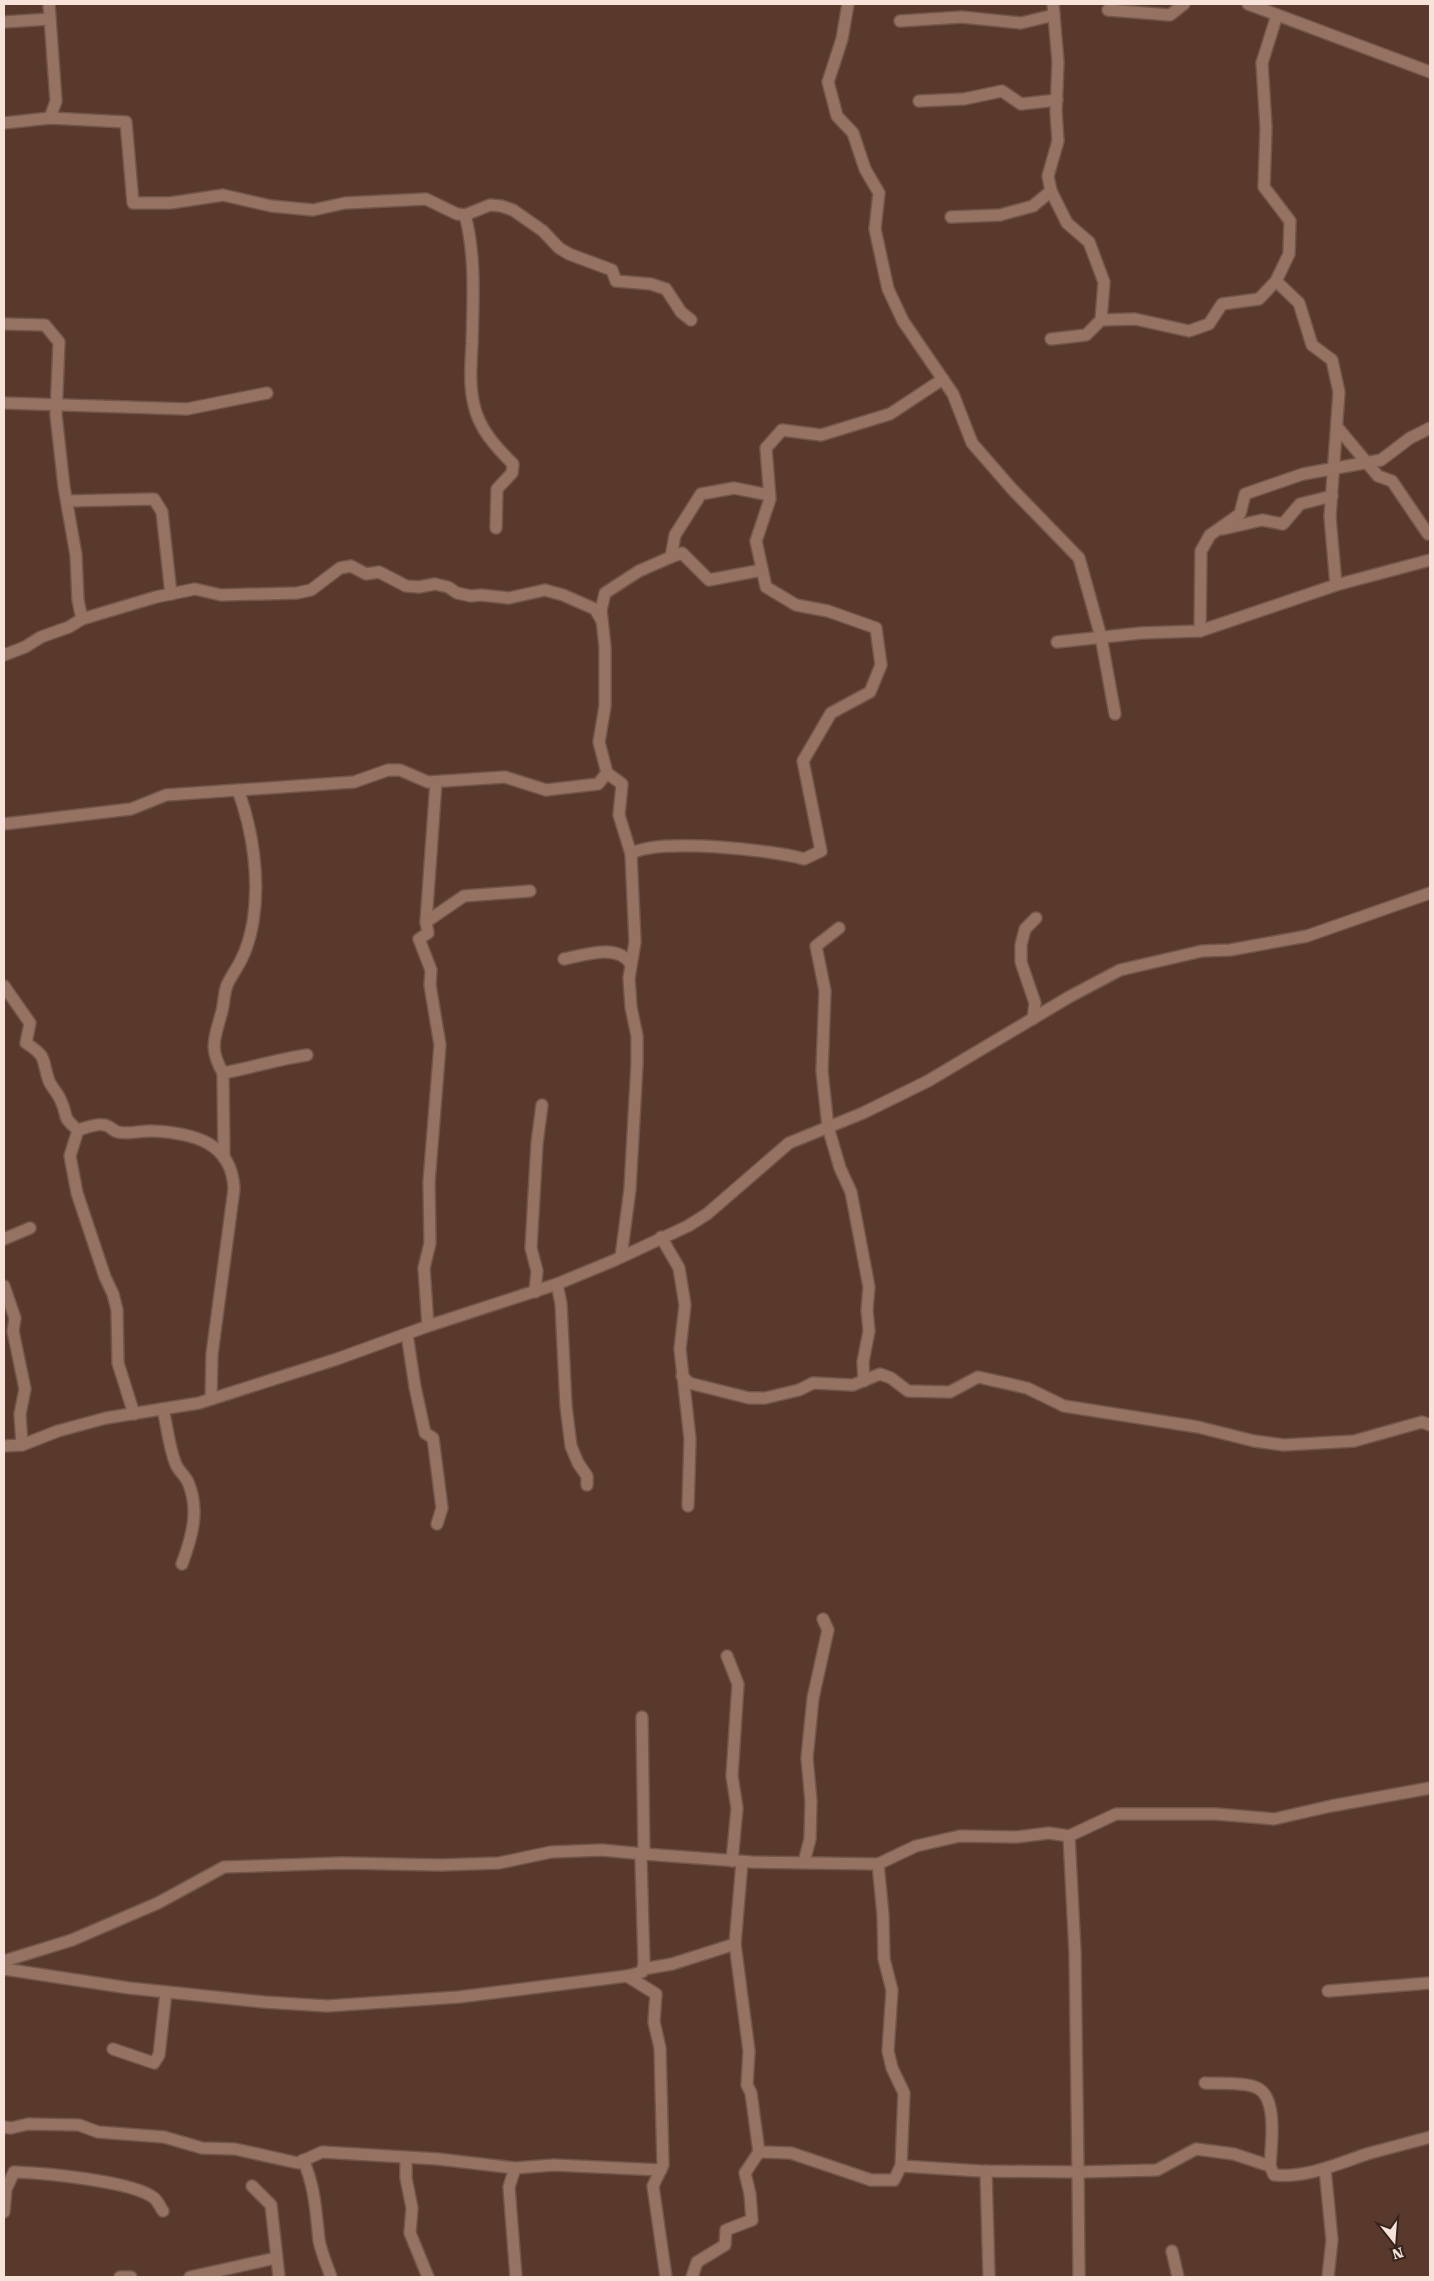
<svg xmlns="http://www.w3.org/2000/svg" width="1434" height="2281" font-family="'Roboto Serif',serif">
<style>
.lines{fill:none;stroke-linecap:round;stroke-linejoin:round}
.minor-casing{stroke:#71564a;stroke-width:14}
.minor{stroke:#967263;stroke-width:11}
</style>
<rect width="100%" height="100%" fill="#59392b"/>
<g class="lines">
<g class="minor-casing">
<g id="minor">
<path d="M49 4 56 101 50 118"/>
<path d="M848 4 842 39 828 82 837 116 853 133 865 169 879 193 875 229 888 289 903 321 953 394 972 443 1012 489 1079 558 1101 637 1115 714"/>
<path d="M1248 4 1430 72"/>
<path d="M1108 10 1170 15 1184 4"/>
<path d="M900 21 962 17 1021 23 1054 15"/>
<path d="M4 22 50 19"/>
<path d="M919 101 964 99 1002 91 1021 104 1057 100"/>
<path d="M4 123 50 118 126 122 133 203H170L223 195 271 206 313 210 345 203 426 199 457 214 465 215 490 205 501 206 513 210 543 231 559 248 569 254 612 270 616 281 651 284 666 289 681 312 691 320"/>
<path d="M465 215C476 256 473 302 472 344 471 364 469 385 474 405 479 429 496 447 513 464L512 473 497 489 496 528"/>
<path d="M951 217 1000 215 1033 206 1051 191"/>
<path d="M1276 281 1289 254 1290 221 1264 187 1266 128 1262 63 1277 15"/>
<path d="M1101 320 1135 319 1189 331 1209 324 1222 304 1259 299 1276 281 1299 303 1312 345 1332 360 1339 392 1330 517 1336 585"/>
<path d="M4 324 45 325 59 342 56 415 64 487 76 555 78 600 82 619"/>
<path d="M1051 339 1086 335 1101 320 1104 282 1089 242 1067 223 1051 191 1048 176 1058 141 1056 112 1058 62 1053 4"/>
<path d="M4 403 187 409 267 393"/>
<path d="M1337 427 1378 476 1392 481 1428 534"/>
<path d="M67 501 154 499 162 512 171 594"/>
<path d="M1223 529 1262 520 1283 524 1300 504 1332 496"/>
<path d="M671 557 682 553 709 580 762 570"/>
<path d="M1200 631 1201 551 1210 535 1240 514 1245 494 1303 474 1381 460 1410 438 1430 428"/>
<path d="M1057 642 1141 633 1200 631 1336 585 1430 560"/>
<path d="M4 655 25 647 41 637 69 627 82 619 156 597 195 589 221 595 297 593 311 590 340 568 351 566 366 574 379 572 406 586 419 587 435 584 448 587 457 593 471 596 481 595 509 598 545 590 563 595 595 609 602 621"/>
<path d="M4 824 131 809 166 795 354 782 388 770H400L428 782 505 777 546 790 598 784 607 773"/>
<path d="M631 854 619 815 622 784 607 773 599 742 605 706V647L601 610 605 593 639 571 671 557 675 535 701 494 734 488 769 495"/>
<path d="M426 922 436 782"/>
<path d="M839 928 816 946 825 991 822 1071 828 1127 840 1168 851 1192 869 1287 867 1310 869 1331 863 1362 864 1381"/>
<path d="M564 959C585 955 617 943 631 964"/>
<path d="M4 986 30 1023 26 1043C49 1058 41 1059 49 1081 52 1088 58 1093 61 1101 69 1118 60 1115 78 1130"/>
<path d="M1033 1019 1035 1003 1021 962V945L1025 929 1036 918"/>
<path d="M223 1073C208 1047 215 1038 222 1011 224 1003 224 993 227 985 231 976 238 967 242 958 247 948 251 933 253 922 260 879 253 831 238 790"/>
<path d="M224 1158 223 1073C251 1068 278 1059 307 1055"/>
<path d="M661 1237 679 1268 685 1305 680 1349 690 1439 688 1506"/>
<path d="M4 1239 30 1228"/>
<path d="M621 1257 630 1189 637 1064V1036L631 1007 629 978 635 942 631 854C656 837 774 850 804 859L821 851 803 761 831 713 870 692 881 665 876 628 828 611 796 605 766 587 756 541 770 499 766 448 782 430 821 435 890 414 943 379"/>
<path d="M557 1284 561 1304 566 1406 571 1446 578 1463 587 1476V1485"/>
<path d="M4 1286 15 1318 13 1331 25 1389 20 1414 22 1445"/>
<path d="M535 1292 537 1271 531 1248 537 1143 542 1105"/>
<path d="M428 1326 424 1268 430 1243 429 1182 440 1045 430 985 431 970 419 939 428 933 426 922 464 896 530 891"/>
<path d="M407 1334 415 1387 425 1433 433 1438 442 1508 437 1524"/>
<path d="M682 1376 689 1383 749 1398H765L799 1390 813 1383 853 1385 880 1374 891 1378 908 1391 950 1392 978 1377 1027 1388 1064 1406 1198 1427 1254 1441 1284 1445 1354 1441 1422 1422 1430 1425"/>
<path d="M163 1409C167 1426 169 1446 175 1462 177 1470 185 1475 188 1482 200 1510 192 1537 182 1564"/>
<path d="M134 1414 118 1363 117 1310 113 1294 105 1277 77 1193 70 1156 78 1130C85 1128 97 1123 104 1125 109 1125 113 1131 118 1132 129 1135 142 1130 153 1131 193 1133 232 1142 234 1189L212 1354 211 1399"/>
<path d="M4 1446 22 1445 58 1431 106 1418 199 1403 337 1359 428 1326 557 1284 615 1260 688 1226 707 1214 789 1143 863 1113 928 1081 1069 997 1120 970 1202 951 1230 950 1307 936 1430 893"/>
<path d="M727 1656 738 1684 732 1776 737 1808 732 1861"/>
<path d="M1069 1836 1075 1952 1078 2172 1157 2170 1196 2149 1234 2154 1270 2166 1274 2175C1307 2178 1337 2164 1367 2154 1388 2148 1409 2143 1430 2137"/>
<path d="M742 1862 735 1944 749 2051 747 2085 751 2093 759 2152 791 2153 871 2180H894L901 2166 904 2093 892 2068 888 2051 892 1990 884 1959 883 1915 878 1864"/>
<path d="M804 1862 810 1839 811 1801 807 1758 813 1698 828 1630 823 1619"/>
<path d="M4 1961 72 1940 158 1903 224 1867 342 1863 441 1865 499 1863 551 1852 602 1850 644 1854 642 1717"/>
<path d="M4 1969 129 1988 264 2002 327 2006 459 1997 627 1976 642 1972 644 1963 641 1860 644 1854 752 1862 878 1864 916 1846 960 1836 1016 1837 1049 1833 1069 1836 1116 1814H1216L1274 1819 1331 1806 1430 1788"/>
<path d="M643 1969 672 1964 735 1944"/>
<path d="M627 1976 656 1994 654 2022 660 2048 663 2165 653 2186 666 2277"/>
<path d="M1328 1991 1430 1983"/>
<path d="M113 2049 154 2063 159 2055 166 1992"/>
<path d="M1205 2083C1220 2084 1241 2082 1255 2087 1279 2095 1271 2146 1270 2166"/>
<path d="M4 2127 11 2128 28 2124 79 2125 98 2132 164 2137 202 2148 235 2149 298 2163 322 2152 438 2159 515 2168 554 2165 661 2170"/>
<path d="M406 2158V2178L412 2208 410 2233 428 2277"/>
<path d="M303 2160C315 2186 316 2213 319 2240 321 2252 327 2265 331 2277"/>
<path d="M901 2166 981 2171 1078 2172 1079 2277"/>
<path d="M515 2168 509 2187 516 2277"/>
<path d="M1325 2169 1332 2240 1328 2277"/>
<path d="M986 2171 989 2277"/>
<path d="M252 2186 271 2205 279 2277"/>
<path d="M4 2212 6 2189 14 2172C43 2173 133 2181 154 2198 158 2201 160 2207 163 2211"/>
<path d="M1172 2251 1178 2277"/>
<path d="M120 2277H131"/>
<path d="M190 2277 276 2258"/>
<path d="M692 2277 697 2262 725 2245 726 2230 752 2220 750 2194 745 2173 759 2152"/>
</g>
</g>
<use href="#minor" class="minor"/>
</g>
<rect width="1434" height="2281" fill="none" stroke="#f8e3da" stroke-width="10"/>
<g transform="translate(1394 2241) rotate(163)" stroke="#34241e" stroke-width="4" paint-order="stroke">
<path d="M0-4L9 19L0 12L-9 19Z" fill="#f8e3da"/>
<text y="-8" font-size="14" font-weight="bold" text-anchor="middle" fill="#f8e3da">N</text>
</g>
</svg>
